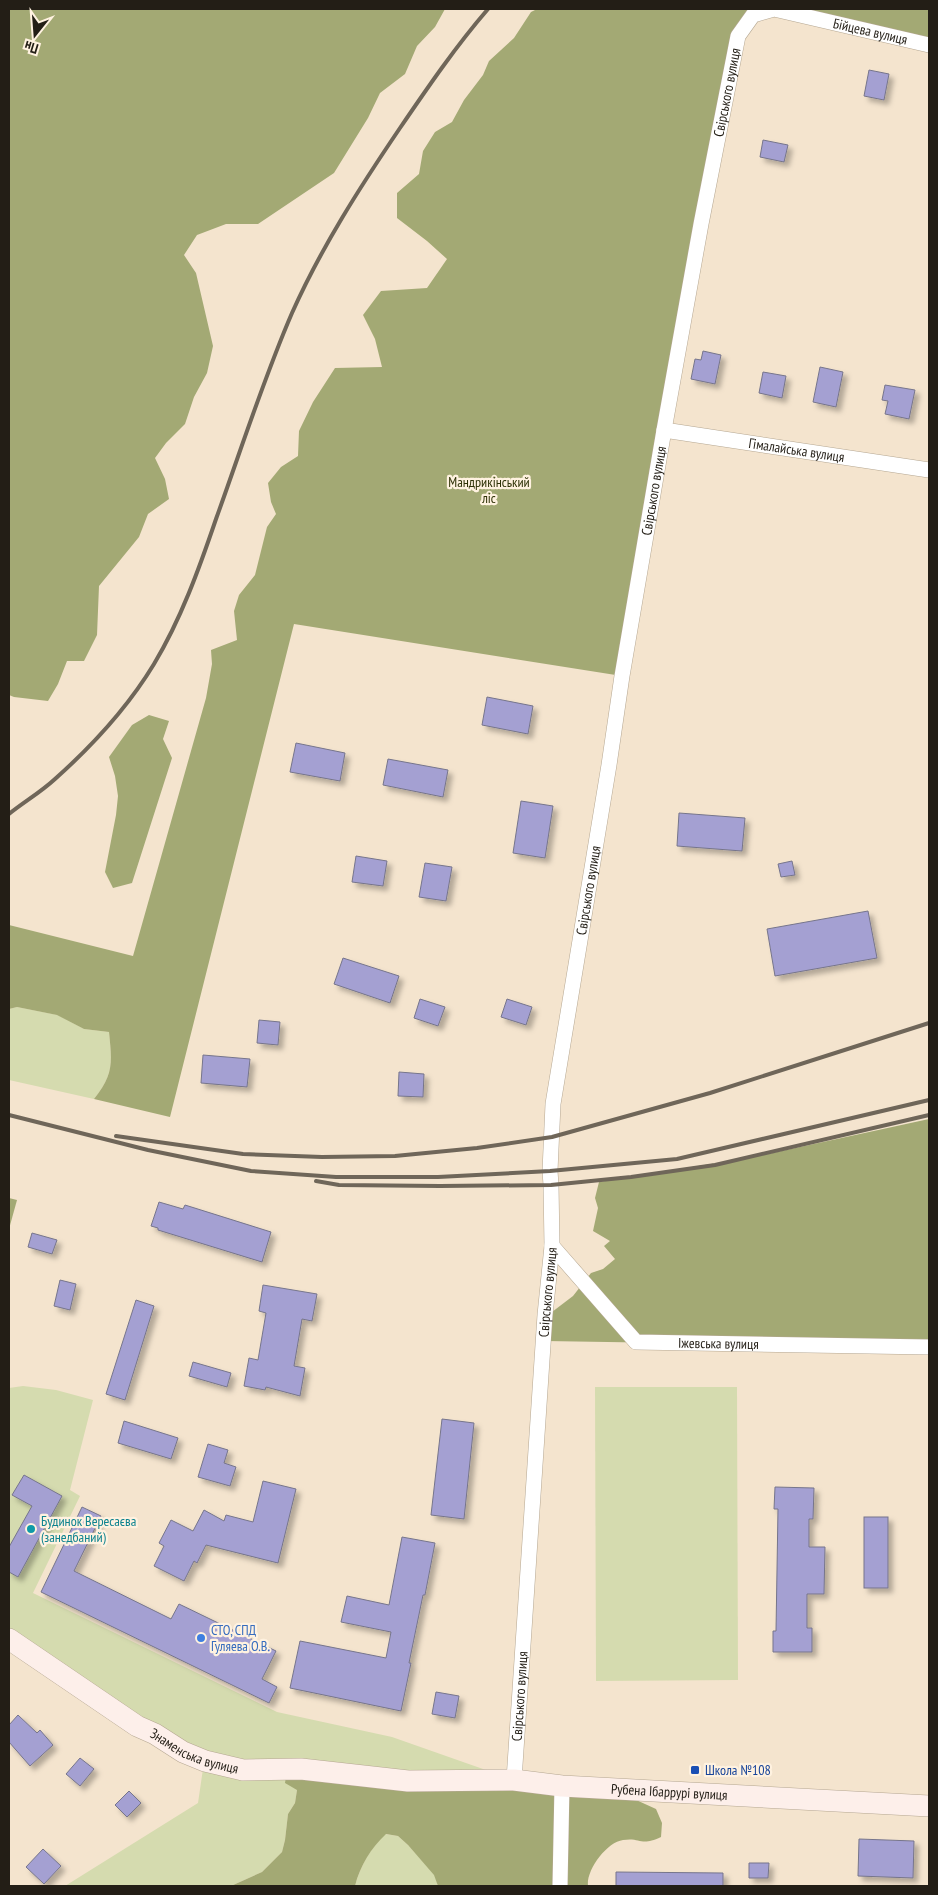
<svg xmlns="http://www.w3.org/2000/svg" width="938" height="1895" font-family="'PT Sans Narrow',sans-serif">
<style>
.green{fill:#d5dbaf}
.forest{fill:#a3a974}
.building{fill:#a4a0d2;stroke:#76758b;filter:url(#shadow)}
.lines{fill:none;stroke-linecap:round;stroke-linejoin:round}
.street-casing{stroke:#b5a792;stroke-width:16}
.secondary-casing{stroke:#b5a792;stroke-width:22}
.street{stroke:#fff;stroke-width:15}
.secondary{stroke:#fdefea;stroke-width:21}
.rail{stroke:#6f6659;stroke-width:4}
.culture-dot{fill:#0f9aa8;stroke:#fff2e0;stroke-width:2}
.shop-dot{fill:#3f7fe0;stroke:#fff2e0;stroke-width:2}
.transit-dot{fill:#1a4fb4;stroke:#fff2e0;stroke-width:2}
.labels{text-anchor:middle;dominant-baseline:central;stroke-width:4.5;stroke-linejoin:round;paint-order:stroke}
.street-label{font-size:14px;fill:#231e16;stroke:#fff2e0}
.park-label{font-size:14px;fill:#2f3207;stroke:#fff2e0}
.culture-label{font-size:14px;fill:#0d838f;stroke:#fff2e0;text-anchor:start}
.shop-label{font-size:14px;fill:#366cbe;stroke:#fff2e0;text-anchor:start}
.transit-label{font-size:14px;fill:#164399;stroke:#fff2e0;text-anchor:start}
</style>
<defs>
<filter id="shadow"><feDropShadow dx="4.5" dy="4.5" stdDeviation="2.5" flood-color="#0004"/></filter>
</defs>
<rect width="100%" height="100%" fill="#f4e4ce"/>
<g class="green">
<path d="M17 1007 58 1015 84 1029 109 1032C112 1062 114 1074 94 1099L9 1080V1009Z"/>
<path d="M23 1386 56 1390 93 1400 70 1490 80 1496 33 1593 277 1712 392 1737 514 1780 297 1790 295 1803 288 1814 285 1840 282 1852 262 1872 231 1886H65L198 1803 204 1762 9 1639V1388Z"/>
<path d="M595 1387H737L738 1680 596 1681Z"/>
<path d="M385 1834 398 1836 408 1845 435 1875 438 1886H355C360 1866 371 1848 385 1834Z"/>
</g>
<g class="forest">
<path d="M9 9H445L435 27 417 46 405 74 380 93 368 118 334 173 258 224H226L197 235 184 255 196 273 213 346 207 373 194 397 185 424 166 443 155 458 165 479 169 499 148 514 139 537 99 586 97 635 84 661H67L58 684 48 701 14 697 9 695Z"/>
<path d="M537 9H929V45L774 9 738 36 622 676 294 624 170 1117 94 1099C114 1074 112 1062 109 1032L84 1029 57 1015 17 1007 9 1009V925L133 956 206 698 212 664 211 650 237 640 234 611 239 595 255 575 267 527 276 514 271 502 268 483 281 467 298 456 299 431 313 402 335 368 382 367 375 339 363 315 381 291 427 288 447 259 427 241 397 218V193L419 174 423 151 435 132 452 122 464 100 483 75 489 61 514 38 531 12Z"/>
<path d="M149 715 169 721 163 739 172 758 132 883 113 888 105 872 116 815 118 796 115 776 109 757 132 725Z"/>
<path d="M929 1119V1347L545 1341 552 1312 573 1296 591 1273 603 1269 615 1259 604 1246 610 1241 593 1231 598 1208 595 1198 599 1182 754 1157Z"/>
<path d="M9 1198 17 1200 9 1229Z"/>
<path d="M287 1770 634 1799 656 1809 662 1823 661 1837C640 1847 641 1837 623 1840 607 1842 586 1870 588 1886H438L434 1875 408 1845 398 1836 386 1834C371 1848 360 1866 355 1886H231L262 1872 282 1852 285 1840 288 1814 295 1803 297 1790 285 1783Z"/>
</g>
<g class="building">
<path d="M869 70 889 74 884 100 864 96Z"/>
<path d="M763 140 788 145 784 162 760 157Z"/>
<path d="M703 351 721 355 715 384 691 379 695 359 701 360Z"/>
<path d="M820 367 843 372 836 407 813 402Z"/>
<path d="M763 372 786 376 782 398 759 393Z"/>
<path d="M885 385 915 390 909 419 885 414 888 401 882 400Z"/>
<path d="M487 697 533 706 528 734 482 725Z"/>
<path d="M296 743 345 753 340 781 290 772Z"/>
<path d="M388 759 448 770 443 797 383 785Z"/>
<path d="M521 801 553 806 545 858 513 853Z"/>
<path d="M679 813 745 818 742 851 677 846Z"/>
<path d="M356 856 387 861 383 886 352 882Z"/>
<path d="M792 861 795 875 781 877 778 864Z"/>
<path d="M425 863 452 867 446 901 419 897Z"/>
<path d="M868 911 877 958 775 976 767 929Z"/>
<path d="M343 958 399 976 390 1003 334 984Z"/>
<path d="M420 999 445 1007 438 1026 414 1018Z"/>
<path d="M507 999 532 1007 526 1025 501 1017Z"/>
<path d="M259 1020 280 1022 278 1045 257 1043Z"/>
<path d="M203 1055 250 1059 247 1087 201 1083Z"/>
<path d="M399 1072 424 1074 423 1097 398 1096Z"/>
<path d="M159 1202 183 1209 185 1205 271 1232 262 1262 158 1230V1228L151 1226Z"/>
<path d="M32 1233 57 1240 52 1254 28 1247Z"/>
<path d="M60 1280 76 1284 70 1310 54 1306Z"/>
<path d="M263 1285 317 1294 312 1321 302 1319 294 1366 305 1368 300 1396 266 1387 265 1390 244 1386 249 1358 258 1360 266 1313 259 1311Z"/>
<path d="M136 1300 154 1306 125 1400 106 1394Z"/>
<path d="M193 1362 231 1373 227 1387 189 1376Z"/>
<path d="M442 1419 474 1423 464 1519 431 1515Z"/>
<path d="M124 1421 178 1438 171 1459 118 1443Z"/>
<path d="M208 1444 228 1450 224 1463 236 1467 230 1486 198 1477Z"/>
<path d="M24 1475 62 1496 18 1577 9 1572V1547L32 1506 12 1495Z"/>
<path d="M263 1481 296 1489 278 1563 206 1545 197 1563 194 1561 184 1581 154 1566 164 1546 159 1543 171 1520 193 1531 204 1510 224 1521 226 1515 253 1522Z"/>
<path d="M775 1487 814 1488 813 1519H809V1547H825L824 1594H807V1628H812V1652H773V1631H776L778 1509H774Z"/>
<path d="M82 1507 101 1516 74 1571 171 1619 179 1604 276 1651 262 1679 277 1687 269 1703 41 1592Z"/>
<rect x="864" y="1517" width="24" height="71"/>
<path d="M402 1537 435 1543 425 1595H423L409 1663H411L401 1711 290 1688 300 1641 386 1658 391 1632 341 1622 347 1596 389 1605Z"/>
<path d="M436 1692 459 1696 455 1718 432 1714Z"/>
<path d="M18 1715 37 1733 40 1730 53 1745 30 1766 9 1742V1725Z"/>
<path d="M80 1758 94 1769 80 1786 66 1774Z"/>
<path d="M129 1791 141 1803 127 1817 115 1805Z"/>
<path d="M859 1839 914 1841 913 1878 858 1876Z"/>
<path d="M43 1849 61 1866 44 1884 26 1867Z"/>
<path d="M749 1863H769L768 1878H749Z"/>
<path d="M616 1872 723 1873V1886H616Z"/>
</g>
<g class="lines">
<g class="street-casing">
<g id="street">
<path id="s1" d="M664 430 929 470"/>
<path id="s2" d="M552 1246 636 1342 929 1347"/>
<path id="s3" d="M514 1780 545 1315 552 1246 551 1185 550 1171 553 1104 609 765 622 676 664 430 701 224 738 36 753 15 774 9 929 45"/>
<path d="M560 1886 562 1786"/>
</g>
</g>
<g class="secondary-casing">
<g id="secondary">
<path id="s4" d="M9 1639 137 1726 155 1734 183 1752 205 1761 243 1770 301 1769 408 1781 514 1780 562 1786 929 1806"/>
</g>
</g>
<use href="#street" class="street"/>
<use href="#secondary" class="secondary"/>
<g class="rail">
<path d="M9 814C24 802 41 792 55 779 92 746 128 707 154 664 181 619 199 569 216 519 241 450 263 380 292 313 321 248 360 187 400 128 428 87 456 46 488 9"/>
<path d="M9 1115 148 1150 251 1171 336 1177H438L550 1171 677 1159 929 1100"/>
<path d="M116 1136 243 1154 322 1157 395 1156 477 1148 552 1137 710 1093 929 1023"/>
<path d="M316 1181 339 1185 440 1186 551 1185 631 1177 715 1165 929 1115"/>
</g>
</g>
<circle class="culture-dot" cx="31" cy="1529" r="5"/>
<circle class="shop-dot" cx="201" cy="1638" r="5"/>
<rect class="transit-dot" x="690" y="1765" width="10" height="10" rx="2.5"/>
<g class="labels">
<g class="street-label">
<text stroke="none"><textPath href="#s3" startOffset="1908">Бійцева вулиця</textPath></text>
<text stroke="none"><textPath href="#s3" startOffset="1704">Свірського вулиця</textPath></text>
<text stroke="none"><textPath href="#s1" startOffset="134">Гімалайська вулиця</textPath></text>
<text stroke="none"><textPath href="#s3" startOffset="1299">Свірського вулиця</textPath></text>
<text stroke="none"><textPath href="#s3" startOffset="894">Свірського вулиця</textPath></text>
<text stroke="none"><textPath href="#s3" startOffset="489">Свірського вулиця</textPath></text>
<text stroke="none"><textPath href="#s2" startOffset="210">Іжевська вулиця</textPath></text>
<text stroke="none"><textPath href="#s3" startOffset="84">Свірського вулиця</textPath></text>
<text stroke="none"><textPath href="#s4" startOffset="218">Знаменська вулиця</textPath></text>
<text stroke="none"><textPath href="#s4" startOffset="698">Рубена Ібаррурі вулиця</textPath></text>
</g>
<g class="park-label">
<text x="489" y="482">Мандрикінський<tspan x="489" dy="16">ліс</tspan></text>
</g>
<g class="culture-label">
<text x="41" y="1521">Будинок Вересаєва<tspan x="41" dy="16">(занедбаний)</tspan></text>
</g>
<g class="shop-label">
<text x="211" y="1630">СТО, СПД<tspan x="211" dy="16">Гуляева О.В.</tspan></text>
</g>
<g class="transit-label">
<text x="705" y="1770">Школа №108</text>
</g>
</g>
<rect width="938" height="1895" fill="none" stroke="#231e16" stroke-width="20"/>
<g transform="translate(35 35) rotate(197)" stroke="#fff2e0" stroke-width="4" paint-order="stroke">
<path d="M0-4L9 19L0 12L-9 19Z" fill="#231e16"/>
<text y="-8" font-size="14" font-weight="bold" text-anchor="middle" fill="#231e16">Пн</text>
</g>
</svg>
